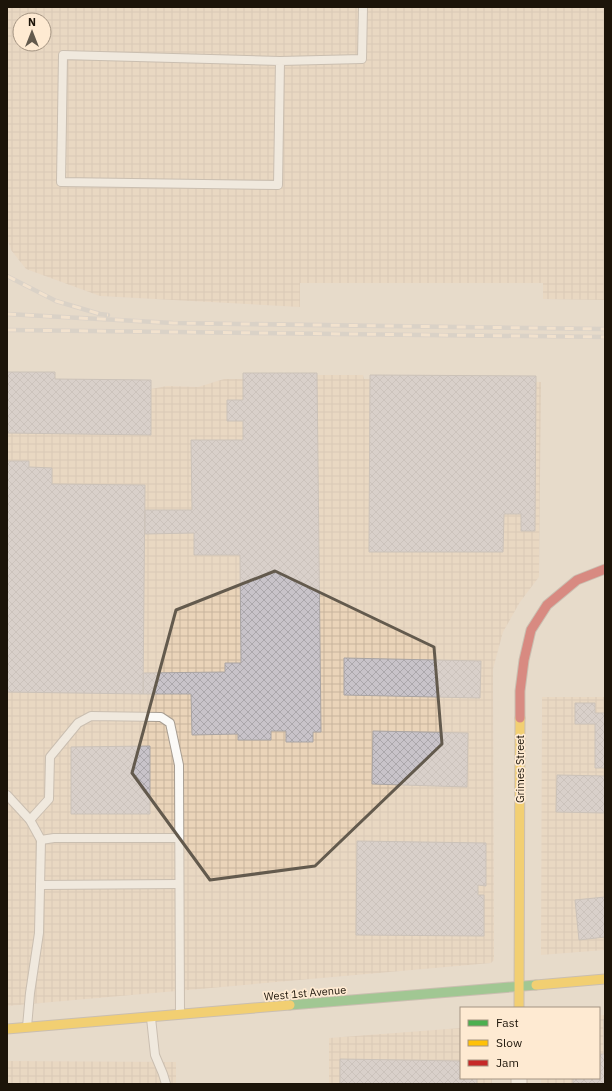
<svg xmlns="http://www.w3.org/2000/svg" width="612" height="1091" font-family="'IBM Plex Sans',sans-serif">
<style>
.industrial{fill:url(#industrial-grid);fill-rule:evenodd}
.building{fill:url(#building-cross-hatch);stroke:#a9a4a3}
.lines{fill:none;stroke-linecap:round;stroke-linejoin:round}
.lane-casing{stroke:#a79d91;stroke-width:10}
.street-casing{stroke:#a79d91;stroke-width:17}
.fast-casing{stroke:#a79d91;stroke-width:11}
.slow-casing{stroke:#a79d91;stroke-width:11}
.jam-casing{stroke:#a79d91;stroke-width:11}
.lane{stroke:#fbfaf7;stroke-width:8}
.street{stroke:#fbfaf7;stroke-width:15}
.fast{stroke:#4caf50;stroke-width:9}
.slow{stroke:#ffc107;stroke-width:9}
.jam{stroke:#c62828;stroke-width:9}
.rail-casing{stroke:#cbc7c3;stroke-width:4.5}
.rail{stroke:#feead2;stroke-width:3;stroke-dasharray:9;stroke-linecap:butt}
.marked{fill:none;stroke:#635a4d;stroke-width:3;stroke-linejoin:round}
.labels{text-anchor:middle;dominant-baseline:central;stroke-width:3.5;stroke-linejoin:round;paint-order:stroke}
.street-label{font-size:11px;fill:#1c1409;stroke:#feead2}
</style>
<defs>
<pattern id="industrial-grid" width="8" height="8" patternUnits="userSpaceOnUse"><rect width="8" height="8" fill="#ead4b9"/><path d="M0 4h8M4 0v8" fill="none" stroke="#c8b59e"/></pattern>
<pattern id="building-cross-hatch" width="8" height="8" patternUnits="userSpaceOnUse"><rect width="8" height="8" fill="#c8c3c9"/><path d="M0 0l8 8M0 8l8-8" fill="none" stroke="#aba7ab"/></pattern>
</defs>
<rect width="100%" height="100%" fill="#e7dbcb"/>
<g class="industrial">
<path d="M7 7H605V300L543 299V283H300V307L100 296 26 269 11 250 7 238ZM20 20H44V44H20Z"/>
<path d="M311 375H363L364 379 541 382 539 577 520 602 503 632 493 669 494 960 491 963 7 1006V378L48 388 145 390 167 386 198 387 224 379H310Z"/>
<path d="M542 697H605V950L541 955Z"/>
<path d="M599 1015H605V1084H541V1078H599Z"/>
<path d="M461 1028V1078H492V1084H329V1038Z"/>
<path d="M7 1061 176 1062V1084H7Z"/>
</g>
<g class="building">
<path d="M7 372H55V379L151 380V435L7 433Z"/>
<path d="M243 373H317L321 732H313V742H286V731H271V740H238V734L192 735 191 694H143V673L225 672V663H241L240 555H194V533L145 534V510H192L191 440H243V421H227V400H243Z"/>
<path d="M370 375 536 376 535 531H521V514H504L503 552H369Z"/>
<path d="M7 461H29V467L52 468V484L145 485 143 694 7 692Z"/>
<path d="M344 658 481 661 480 698 344 695Z"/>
<path d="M575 703H595V713H605V768H595V724H575Z"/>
<path d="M373 731 468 733 467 787 372 784Z"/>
<path d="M150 746V814H71V747Z"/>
<path d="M557 775 605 776V813L556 812Z"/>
<path d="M357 841 486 843V886L478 885V895H484V936L356 935Z"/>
<path d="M605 897V937L579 940 575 900Z"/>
<path d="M604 1019 605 1084H573V1078H599V1054H604Z"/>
<path d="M340 1059 461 1061V1078H477V1084H340Z"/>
</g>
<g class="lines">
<g class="lane-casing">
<g id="lane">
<path d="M280 61 278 185 61 182 63 55 280 61 362 59 363 7"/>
<path d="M7 795 30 820 41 840 39 933 30 993 27 1027"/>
<path d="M30 820 49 799 50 757 78 723 91 716 161 717 170 723 179 765 180 1014"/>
<path d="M41 840 54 838H179"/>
<path d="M40 885 179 884"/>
<path d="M151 1018 155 1055 163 1074 166 1084"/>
</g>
</g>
<g class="street-casing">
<path id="street" d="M519 1084V1078"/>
</g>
<g class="fast-casing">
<path id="fast" d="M290 1005 536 985"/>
</g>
<g class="slow-casing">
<g id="slow">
<path d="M536 985 605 979"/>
<path d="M519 1008 520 718"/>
<path d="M7 1029 290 1005"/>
</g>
</g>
<g class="jam-casing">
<path id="jam" d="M520 718V691L524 660 531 630 547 605 577 580 605 569"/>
</g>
<use href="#lane" class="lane"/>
<use href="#street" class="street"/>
<use href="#fast" class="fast"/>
<use href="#slow" class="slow"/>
<use href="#jam" class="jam"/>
<g class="rail-casing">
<g id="rail">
<path d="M7 276 56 301 100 314 108 315"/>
<path d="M7 314 173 323 605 329"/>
<path d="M7 330 605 337"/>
</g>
</g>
<use href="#rail" class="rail"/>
</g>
<path d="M0 0H612V1091H0ZM275 571 434 647 442 744 315 866 210 880 132 773 176 610Z" fill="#e7dbcb" fill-opacity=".55" fill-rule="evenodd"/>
<path class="marked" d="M275 571 434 647 442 744 315 866 210 880 132 773 176 610Z"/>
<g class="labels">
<g class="street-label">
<text transform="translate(520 769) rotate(-90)">Grimes Street</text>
<text transform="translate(305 993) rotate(-5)">West 1st Avenue</text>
</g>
</g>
<rect width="612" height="1091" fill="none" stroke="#1c1409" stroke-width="16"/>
<rect x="460" y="1007" width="140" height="72" fill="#feead2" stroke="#a49482"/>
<rect x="468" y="1020" width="20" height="6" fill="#4caf50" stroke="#a49482"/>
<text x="496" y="1027" font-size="12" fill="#1c1409">Fast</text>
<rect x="468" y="1040" width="20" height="6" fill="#ffc107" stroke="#a49482"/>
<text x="496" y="1047" font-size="12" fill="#1c1409">Slow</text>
<rect x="468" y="1060" width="20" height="6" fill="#c62828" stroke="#a49482"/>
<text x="496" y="1067" font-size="12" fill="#1c1409">Jam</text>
<g transform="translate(32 32)"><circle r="19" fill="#feead2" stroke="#a49482"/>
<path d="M0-3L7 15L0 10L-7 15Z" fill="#635a4d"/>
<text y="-6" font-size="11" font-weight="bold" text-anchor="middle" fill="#1c1409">N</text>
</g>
</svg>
